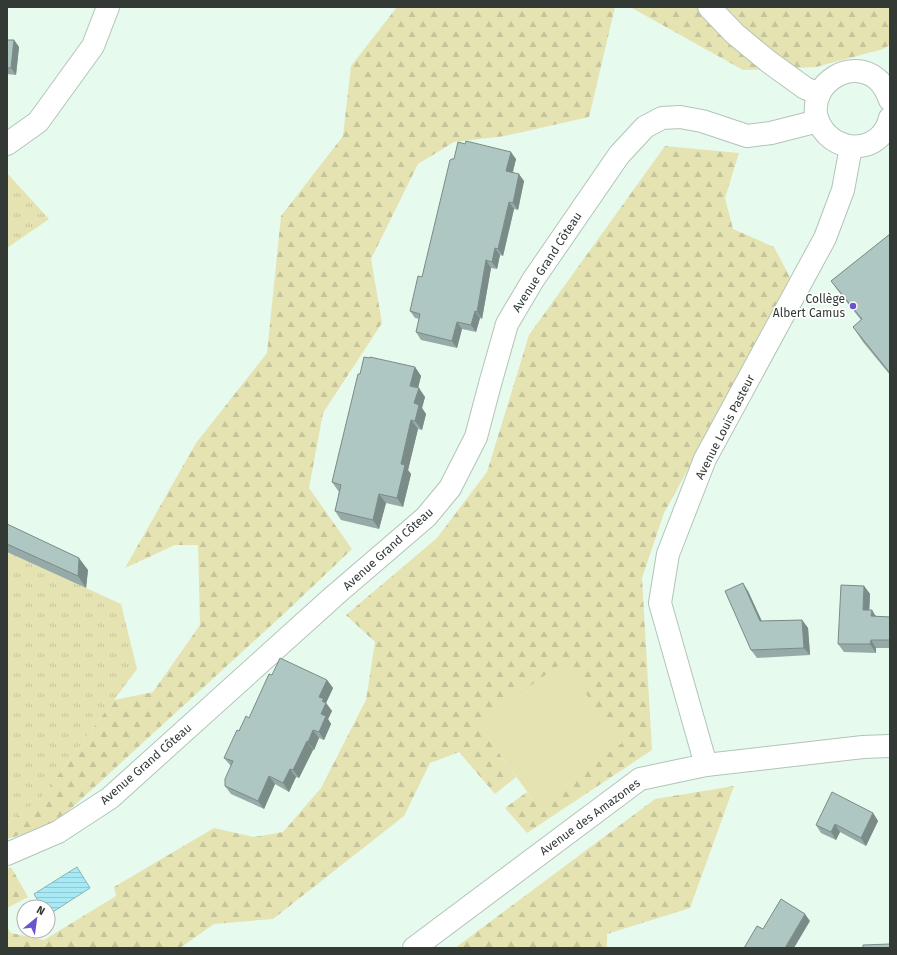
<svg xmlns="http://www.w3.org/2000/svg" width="897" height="955" font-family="'Fira Sans',sans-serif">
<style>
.grass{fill:url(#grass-tufts)}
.forest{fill:url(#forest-firs)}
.pitch{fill:#e6e3b3}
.water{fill:url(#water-rules);stroke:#84b4bb}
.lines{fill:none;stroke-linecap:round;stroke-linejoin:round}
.minor-casing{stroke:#b2c4b8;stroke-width:24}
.minor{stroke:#fff;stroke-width:22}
.wall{fill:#96aba7}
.shaded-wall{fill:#7a8b88}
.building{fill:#afc7c2;stroke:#7a8b88}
.poi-dot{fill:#6b54ce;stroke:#fff;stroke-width:1.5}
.labels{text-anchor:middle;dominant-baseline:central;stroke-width:3.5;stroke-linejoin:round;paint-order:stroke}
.street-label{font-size:12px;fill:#333a36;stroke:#fff}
.poi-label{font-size:12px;fill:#333a36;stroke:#fff;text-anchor:end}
</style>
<defs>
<pattern id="grass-tufts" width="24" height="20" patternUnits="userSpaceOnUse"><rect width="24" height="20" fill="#e6e3b3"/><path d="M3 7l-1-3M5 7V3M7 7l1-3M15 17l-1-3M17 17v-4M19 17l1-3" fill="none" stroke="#c6c49b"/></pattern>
<pattern id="forest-firs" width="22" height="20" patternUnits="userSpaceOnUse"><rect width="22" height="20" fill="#e6e3b3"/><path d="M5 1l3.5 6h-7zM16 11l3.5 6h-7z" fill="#c6c49b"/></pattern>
<pattern id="water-rules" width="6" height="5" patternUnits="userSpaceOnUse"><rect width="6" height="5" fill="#a7e9f4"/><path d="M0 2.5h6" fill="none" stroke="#90c9d2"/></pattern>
</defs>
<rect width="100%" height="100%" fill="#e7faee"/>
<g class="grass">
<path d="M7 173 49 219 7 248Z"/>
<path d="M7 552 121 604 137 669 42 797 7 824Z"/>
</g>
<g class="forest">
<path d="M397 7H615L589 117 505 136 454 142 418 164 371 259 382 323 323 413 309 488 352 549 287 611 53 825 7 839V824L42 797 114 700 153 692 200 625 198 545H175L125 568 196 443 267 353 281 216 343 136 351 66Z"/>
<path d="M630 7H890V45L883 49 816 67 743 70Z"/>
<path d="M665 146 739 153 725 198 733 229 774 247 792 281 664 513 642 578 652 750 527 833 505 808 527 792 537 805 478 724 516 777 495 794 459 752 430 763 404 816 273 919 214 924 180 948H7V927L11 933 44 940 116 896 114 887 214 828 254 837 283 832 321 788 366 700 375 642 346 615 437 538 487 472 529 335Z"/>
<path d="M734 786 690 908 607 934V948H455L655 799Z"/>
<path d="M11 867 28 897 7 908V869Z"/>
</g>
<path class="pitch" d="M563 662 622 743 537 805 478 724Z"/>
<path class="water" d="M77 867 90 888 48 915V907H42L34 894Z"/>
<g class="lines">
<g class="minor-casing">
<g id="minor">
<path d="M709 7 735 34 769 62 805 88 819 94"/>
<path d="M890 100C887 92 883 84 877 79 851 58 812 82 816 114 817 118 818 122 820 125 837 156 882 153 890 118"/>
<path d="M7 144 38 122 93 46 108 7"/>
<path d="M706 765 660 603 668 554 705 459 825 238 843 190 851 147"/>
<path d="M7 854 58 832 110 798 334 596 426 517 450 488 476 437 490 384 507 324 533 280 619 155 645 127 662 118 680 117 702 121 747 136 771 133 818 121"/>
<path d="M414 948 640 779 706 765 863 747 890 746"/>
</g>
</g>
<use href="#minor" class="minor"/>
</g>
<g class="wall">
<path d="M7 37 8 40H14L19 47 16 75 7 74Z"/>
<path d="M454 159H516L513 172 524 181 518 210 514 209 503 256 500 255 497 269 491 268 482 319 480 318 476 332 462 329 457 348 421 340 416 332 419 319 415 318 410 311 422 277Z"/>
<path d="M890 234V375L863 342 853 327 861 320 842 296 831 281Z"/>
<path d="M415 367 421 376 418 388 425 397 422 408 426 414 422 430 418 429 408 470 411 474 403 507 386 503 379 529 341 520 335 511 339 492 332 482 360 374Z"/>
<path d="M7 524 88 570 86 588 7 552Z"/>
<path d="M864 586 870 594 869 610 876 616 890 617V648H876V653L844 652 838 644Z"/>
<path d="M748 591 762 621 802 620 808 628 810 655 757 658 751 650Z"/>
<path d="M272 675 327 680 333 688 326 703 332 711 328 719 331 724 324 740 319 738 314 750H313L299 778 296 777 289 792 275 784 264 809 231 794 225 786 231 766 224 758 239 731 249 718Z"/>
<path d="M873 813 878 821 866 846 840 832 836 840 821 833 816 825Z"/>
</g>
<g class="shaded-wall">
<path d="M14 40 19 47 16 75 11 68Z"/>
<path d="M511 152 516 159 511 178 506 171Z"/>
<path d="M519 174 524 181 518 210 513 203Z"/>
<path d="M509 202 514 209 503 256 498 249Z"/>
<path d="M495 248 500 255 497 269 492 262Z"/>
<path d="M486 260 491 268 482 319 477 312Z"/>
<path d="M475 311 480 318 476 332 471 325Z"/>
<path d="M457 322 462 329 457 348 452 341Z"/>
<path d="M415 367 421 376 417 392 419 388 425 397 422 408 426 414 422 430 415 421 414 403 410 386Z"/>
<path d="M411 420 418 429 408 470 411 474 403 507 397 498 401 464Z"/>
<path d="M379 494 386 503 379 529 373 520Z"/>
<path d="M79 558 88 570 86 588 78 576Z"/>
<path d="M743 583 748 591 765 629 760 621Z"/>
<path d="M864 586 870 594 869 618 863 610Z"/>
<path d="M872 610 877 618 871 616Z"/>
<path d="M802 620 808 628 810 655 804 648Z"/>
<path d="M871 640 876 648V653L870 644Z"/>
<path d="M327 680 333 688 326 703 332 711 328 719 331 724 324 740 319 732 321 714 319 697Z"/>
<path d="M313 730 319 738 314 750 308 742Z"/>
<path d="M307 741 313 750 299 778 293 770Z"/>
<path d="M290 769 296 777 289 792 283 783Z"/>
<path d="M269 776 275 784 264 809 258 801Z"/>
<path d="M873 813 878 821 866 846 861 838Z"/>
<path d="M835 824 840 832 836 840 831 832Z"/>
<path d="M805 914 810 921 794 948H785Z"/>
</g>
<g class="building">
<path d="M7 40H14L11 68H7Z"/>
<path d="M466 141 511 152 506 171 519 174 513 203 509 202 498 249 495 248 492 262 486 260 477 312 475 311 471 325 457 322 452 341 416 332 420 314 410 311 418 276 422 277 450 160 452 159H454L458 142 465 144Z"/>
<path d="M890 234V373L853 327 862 319 831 281Z"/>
<path d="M364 357 370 358V357L415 367 410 386 419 388 414 403 419 405 415 421 411 420 401 464 405 465 397 498 379 494 373 520 335 511 341 485 332 482 358 374H360Z"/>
<path d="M7 524 79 558 78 576 7 544Z"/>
<path d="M743 583 760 621 802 620 804 648 751 650 725 591Z"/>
<path d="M841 585 864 586 863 610H872L871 616 890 617V640H871L870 644H838Z"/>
<path d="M280 658 327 680 319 697 324 699 322 701 326 703 321 714 326 716 319 732 313 730 308 742 307 741 293 770 290 769 283 783 269 776 258 801 225 786V779L233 761 224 758 237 730 239 731 246 716 249 718 269 674 272 675Z"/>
<path d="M832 792 873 813 861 838 835 824 831 832 816 825Z"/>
<path d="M781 899 805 914 785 948H744L757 926 763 929Z"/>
<path d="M890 944V948H863V945Z"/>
</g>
<circle class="poi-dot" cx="853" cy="306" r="4"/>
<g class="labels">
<g class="street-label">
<text transform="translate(547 262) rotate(-57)">Avenue Grand Côteau</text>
<text transform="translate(725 427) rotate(-63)">Avenue Louis Pasteur</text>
<text transform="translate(388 549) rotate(-42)">Avenue Grand Côteau</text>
<text transform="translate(146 764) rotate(-41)">Avenue Grand Côteau</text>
<text transform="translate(590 817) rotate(-36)">Avenue des Amazones</text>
</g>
<g class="poi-label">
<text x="845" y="299">Collège<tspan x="845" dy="14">Albert Camus</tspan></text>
</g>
</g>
<rect width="897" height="955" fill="none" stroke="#333a36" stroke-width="16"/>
<g transform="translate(36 919) rotate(29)"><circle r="19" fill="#ffffff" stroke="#adb0af"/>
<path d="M0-3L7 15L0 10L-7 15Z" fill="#6b54ce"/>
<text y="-6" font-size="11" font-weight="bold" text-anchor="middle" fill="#333a36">N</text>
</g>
</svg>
